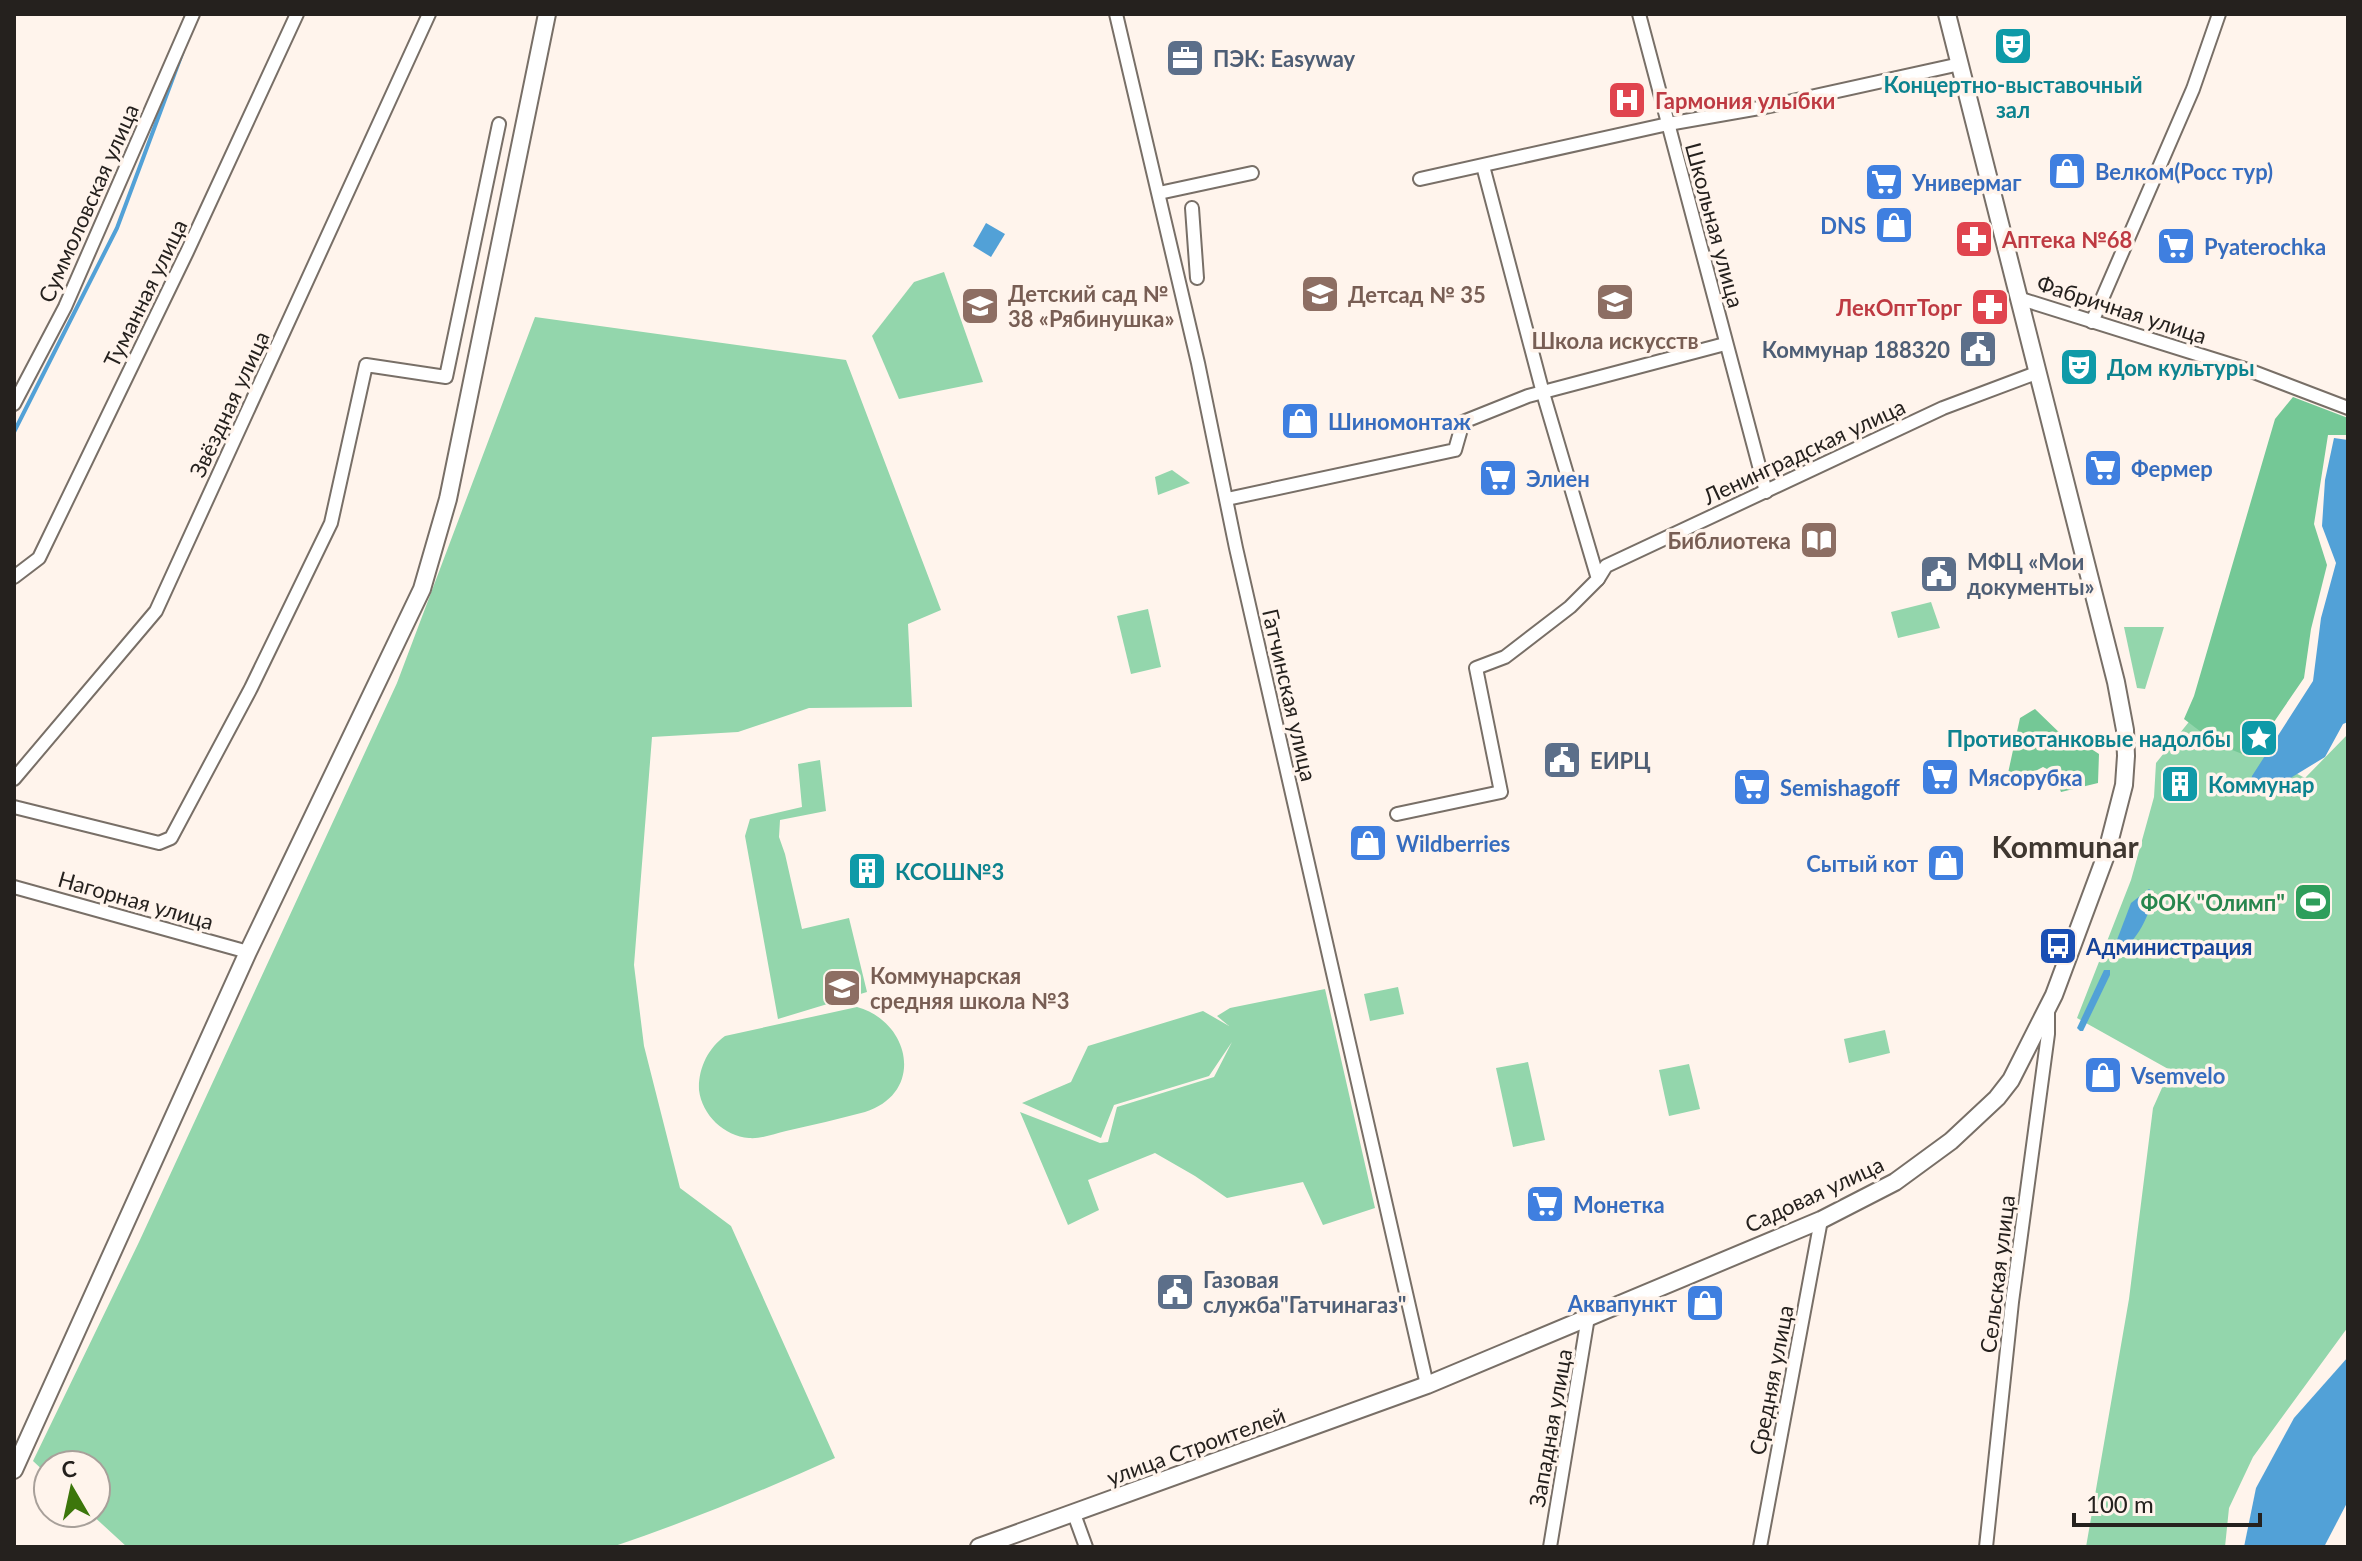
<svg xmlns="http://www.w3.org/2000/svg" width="2362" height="1561" font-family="Lato,sans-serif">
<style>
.green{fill:#93d6ac}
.forest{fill:#74c896}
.water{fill:#52a1d7}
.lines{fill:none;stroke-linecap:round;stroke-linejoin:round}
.stream{stroke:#52a1d7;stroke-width:4}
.minor-casing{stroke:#786f67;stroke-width:16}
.major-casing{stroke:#786f67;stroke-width:20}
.minor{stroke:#fff;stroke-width:12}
.major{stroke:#fff;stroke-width:16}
.labels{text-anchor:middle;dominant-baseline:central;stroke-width:7;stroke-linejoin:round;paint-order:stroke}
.service-label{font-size:22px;font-weight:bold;fill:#4e5e75;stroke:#fff4ec;text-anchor:start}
.culture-label{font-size:22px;font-weight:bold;fill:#0d838f;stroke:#fff4ec;text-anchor:start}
.health-label{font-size:22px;font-weight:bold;fill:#be3a42;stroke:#fff4ec;text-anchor:start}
.shop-label{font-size:22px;font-weight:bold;fill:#366cbe;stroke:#fff4ec;text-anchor:start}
.street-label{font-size:22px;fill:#25211e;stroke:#fff4ec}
.education-label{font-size:22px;font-weight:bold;fill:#785e54;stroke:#fff4ec;text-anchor:start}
.leisure-label{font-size:22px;font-weight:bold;fill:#27864d;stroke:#fff4ec;text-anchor:end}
.transit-label{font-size:22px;font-weight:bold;fill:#164399;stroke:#fff4ec;text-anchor:start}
.district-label{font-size:30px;font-weight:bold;fill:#3f3730;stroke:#fff4ec}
</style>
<rect width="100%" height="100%" fill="#fff4ec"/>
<g class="green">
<path d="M944 272 983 382 899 399 872 336 914 282Z"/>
<path d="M535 317 846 360 941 610 908 624 912 707 809 708 738 732 652 737 634 965 644 1046 680 1188 731 1226 835 1458C762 1491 689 1521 612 1547H127L90 1513H96V1465H48V1475L33 1461 139 1242 397 683Z"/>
<path d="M1172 470 1190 483 1158 495 1155 477Z"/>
<path d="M1931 602 1940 628 1898 638 1891 612Z"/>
<path d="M1148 609 1161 667 1131 674 1117 616Z"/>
<path d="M2124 627H2164L2145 689 2137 688Z"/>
<path d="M2192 718 2305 778 2348 734V1327L2253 1457 2229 1508 2225 1547H2086L2129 1299 2153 1108 2170 1070 2077 1018 2131 880 2154 797 2156 763Z"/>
<path d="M820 760 826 811 780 820 779 837 785 854 802 929 849 918 867 992 778 1019 745 836 750 819 802 807 798 764Z"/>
<path d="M1398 987 1404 1014 1370 1021 1364 994Z"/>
<path d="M1325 989 1375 1208 1323 1225 1303 1182 1227 1198 1195 1176 1155 1153 1088 1180 1099 1210 1068 1225 1020 1112 1100 1143 1108 1142 1117 1107 1214 1077 1232 1042 1209 1076 1114 1105 1101 1138 1022 1103 1071 1082 1088 1046 1203 1011 1229 1026 1217 1016 1230 1008Z"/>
<path d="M857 1007C911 1022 925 1093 865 1112 839 1119 812 1125 786 1131 774 1134 761 1139 749 1138 724 1136 702 1115 699 1090 698 1069 708 1048 725 1036Z"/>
<path d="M1885 1030 1890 1053 1849 1063 1844 1039Z"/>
<path d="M1528 1062 1545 1140 1513 1147 1496 1068Z"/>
<path d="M1689 1064 1700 1109 1669 1116 1659 1070Z"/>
</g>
<g class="forest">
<path d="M2293 397 2348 418V435H2328L2314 524 2327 565 2311 629 2304 678 2250 757 2217 744 2184 719 2194 696 2275 419Z"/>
<path d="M2035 709 2065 738 2073 737 2099 754 2098 783 2061 792 2053 772 2043 767 2005 787 2020 718Z"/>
</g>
<g class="water">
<path d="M986 223 1005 234 991 257 973 246Z"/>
<path d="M2334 438 2348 440V722L2343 724 2325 757 2266 793H2258L2251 783 2252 776 2313 681 2321 618 2336 563 2322 526 2325 480Z"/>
<path d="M2149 889 2154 893C2150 915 2137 941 2118 954L2112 953 2131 903Z"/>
<path d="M2104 970H2110V975L2083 1031H2080L2077 1028Z"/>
<path d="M2348 1357V1501L2324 1547H2244L2256 1488 2294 1418Z"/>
</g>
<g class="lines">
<path class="stream" d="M14 432 117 228 183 51"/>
<g class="minor-casing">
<g id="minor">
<path d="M1116 14 1198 363 1236 548 1427 1385"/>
<path d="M1639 14 1766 492"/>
<path d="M1420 179 1668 124 1765 107 1960 64"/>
<path d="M1159 193 1252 173"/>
<path d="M1192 208 1197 278"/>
<path d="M2018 298 2251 371 2348 408"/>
<path d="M2092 322 2193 89 2219 14"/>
<path d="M14 404 65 307 193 14"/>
<path d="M1227 499 1455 450 1463 422 1528 396 1725 344"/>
<path d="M14 577 39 558 187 252 297 14"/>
<path d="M1598 579 1606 566 1943 408 2036 373"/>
<path d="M14 779 156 611 429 14"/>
<path d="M14 807 159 843 171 838 251 688 331 523 366 365 446 377 499 124"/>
<path d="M1397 814 1501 792 1476 668 1505 657 1570 607 1598 579 1543 393 1483 166"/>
<path d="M14 887 248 952"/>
<path d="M1074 1514 1086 1547"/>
<path d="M1550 1547 1588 1317"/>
<path d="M1760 1547 1821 1220"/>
<path d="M1986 1547 2012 1302 2048 1034V1010"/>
</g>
</g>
<g class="major-casing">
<g id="major">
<path d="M14 1470 248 952 422 589 448 499 547 14"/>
<path d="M979 1547 1427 1385 1821 1220 1895 1182 1951 1141 1997 1098 2011 1080 2054 995 2106 855 2124 785 2126 756 2125 730 2116 682 1947 14"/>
</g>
</g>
<use href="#minor" class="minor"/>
<use href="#major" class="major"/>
</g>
<defs>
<g id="theatre-square" transform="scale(2)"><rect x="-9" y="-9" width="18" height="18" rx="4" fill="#0f9aa8" stroke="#fff4ec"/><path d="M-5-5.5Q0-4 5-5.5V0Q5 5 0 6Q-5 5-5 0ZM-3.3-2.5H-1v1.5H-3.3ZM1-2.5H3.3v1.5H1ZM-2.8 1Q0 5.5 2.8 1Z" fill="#fff"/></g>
<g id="office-square" transform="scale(2)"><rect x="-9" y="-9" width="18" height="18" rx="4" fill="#5c6f8a" stroke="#fff4ec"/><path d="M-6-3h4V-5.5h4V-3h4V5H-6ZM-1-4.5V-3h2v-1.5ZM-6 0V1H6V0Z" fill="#fff"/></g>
<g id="hospital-square" transform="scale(2)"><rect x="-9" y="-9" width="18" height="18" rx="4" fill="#e0444e" stroke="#fff4ec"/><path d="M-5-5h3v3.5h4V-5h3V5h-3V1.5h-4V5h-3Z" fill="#fff"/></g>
<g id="shop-square" transform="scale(2)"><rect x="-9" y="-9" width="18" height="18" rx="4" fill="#3f7fe0" stroke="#fff4ec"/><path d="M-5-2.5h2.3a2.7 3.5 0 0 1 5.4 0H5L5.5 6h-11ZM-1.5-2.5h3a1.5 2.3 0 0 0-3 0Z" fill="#fff"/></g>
<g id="supermarket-square" transform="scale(2)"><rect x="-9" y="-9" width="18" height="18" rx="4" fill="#3f7fe0" stroke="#fff4ec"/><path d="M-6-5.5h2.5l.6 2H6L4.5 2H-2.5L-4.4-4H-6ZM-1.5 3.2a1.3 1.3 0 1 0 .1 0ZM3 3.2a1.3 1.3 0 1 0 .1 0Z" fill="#fff"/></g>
<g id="pharmacy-square" transform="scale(2)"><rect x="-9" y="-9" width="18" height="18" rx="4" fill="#e0444e" stroke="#fff4ec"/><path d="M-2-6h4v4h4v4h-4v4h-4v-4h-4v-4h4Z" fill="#fff"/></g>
<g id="school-square" transform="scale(2)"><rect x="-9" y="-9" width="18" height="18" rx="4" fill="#8d6e63" stroke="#fff4ec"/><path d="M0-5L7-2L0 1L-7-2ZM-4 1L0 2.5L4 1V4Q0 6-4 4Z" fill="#fff"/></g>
<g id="civic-square" transform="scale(2)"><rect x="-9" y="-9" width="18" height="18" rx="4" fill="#5c6f8a" stroke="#fff4ec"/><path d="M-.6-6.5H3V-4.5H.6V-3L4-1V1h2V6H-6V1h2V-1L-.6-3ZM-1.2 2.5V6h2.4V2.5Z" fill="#fff"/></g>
<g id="library-square" transform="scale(2)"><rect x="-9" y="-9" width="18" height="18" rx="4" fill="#8d6e63" stroke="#fff4ec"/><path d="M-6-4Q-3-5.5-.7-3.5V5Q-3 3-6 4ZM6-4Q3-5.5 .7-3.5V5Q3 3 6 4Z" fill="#fff"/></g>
<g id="sight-square" transform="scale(2)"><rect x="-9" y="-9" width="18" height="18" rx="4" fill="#0f9aa8" stroke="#fff4ec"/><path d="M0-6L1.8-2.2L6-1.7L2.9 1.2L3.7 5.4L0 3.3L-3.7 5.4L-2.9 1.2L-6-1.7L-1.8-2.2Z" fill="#fff"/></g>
<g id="building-square" transform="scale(2)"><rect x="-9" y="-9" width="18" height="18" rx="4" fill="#0f9aa8" stroke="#fff4ec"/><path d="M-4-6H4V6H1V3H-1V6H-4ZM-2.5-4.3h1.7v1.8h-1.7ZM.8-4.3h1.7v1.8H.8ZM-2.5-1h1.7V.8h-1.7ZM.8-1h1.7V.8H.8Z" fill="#fff"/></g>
<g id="stadium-square" transform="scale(2)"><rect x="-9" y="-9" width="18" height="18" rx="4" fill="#2e9e5b" stroke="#fff4ec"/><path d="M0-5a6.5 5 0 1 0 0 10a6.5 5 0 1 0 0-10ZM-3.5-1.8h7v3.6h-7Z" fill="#fff"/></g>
<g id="bus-square" transform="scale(2)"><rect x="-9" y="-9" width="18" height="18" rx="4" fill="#1a4fb4" stroke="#fff4ec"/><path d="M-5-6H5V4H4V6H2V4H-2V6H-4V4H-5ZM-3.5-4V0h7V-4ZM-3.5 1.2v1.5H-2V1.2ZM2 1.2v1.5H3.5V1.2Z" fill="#fff"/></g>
</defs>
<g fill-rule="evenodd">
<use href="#theatre-square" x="2013" y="46"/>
<use href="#office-square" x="1185" y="58"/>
<use href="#hospital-square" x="1627" y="100"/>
<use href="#shop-square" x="2067" y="171"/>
<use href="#supermarket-square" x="1884" y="182"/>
<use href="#shop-square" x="1894" y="225"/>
<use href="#pharmacy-square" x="1974" y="239"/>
<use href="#supermarket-square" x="2176" y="246"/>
<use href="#school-square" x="1320" y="294"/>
<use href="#school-square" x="1615" y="302"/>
<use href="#school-square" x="980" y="306"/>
<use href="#pharmacy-square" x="1990" y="307"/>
<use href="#civic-square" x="1978" y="349"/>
<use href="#theatre-square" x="2079" y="367"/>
<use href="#shop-square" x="1300" y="421"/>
<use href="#supermarket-square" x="2103" y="468"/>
<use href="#supermarket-square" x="1498" y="478"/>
<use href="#library-square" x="1819" y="540"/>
<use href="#civic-square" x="1939" y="574"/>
<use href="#sight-square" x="2259" y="738"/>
<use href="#civic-square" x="1562" y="760"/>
<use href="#supermarket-square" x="1940" y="777"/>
<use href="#building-square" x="2180" y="784"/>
<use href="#supermarket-square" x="1752" y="787"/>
<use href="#shop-square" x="1368" y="843"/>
<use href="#shop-square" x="1946" y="863"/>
<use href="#building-square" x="867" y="871"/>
<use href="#stadium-square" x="2313" y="902"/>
<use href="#bus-square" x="2058" y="946"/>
<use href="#school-square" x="842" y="988"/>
<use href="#shop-square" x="2103" y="1075"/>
<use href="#supermarket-square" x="1545" y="1204"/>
<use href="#civic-square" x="1175" y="1292"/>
<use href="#shop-square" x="1705" y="1303"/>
</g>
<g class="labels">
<g class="service-label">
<text x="1213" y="58">ПЭК: Easyway</text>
<text x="1950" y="349" text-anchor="end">Коммунар 188320</text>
<text x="1967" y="561">МФЦ «Мои<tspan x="1967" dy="25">документы»</tspan></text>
<text x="1590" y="760">ЕИРЦ</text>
<text x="1203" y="1279">Газовая<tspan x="1203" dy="25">служба"Гатчинагаз"</tspan></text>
</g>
<g class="culture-label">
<text x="2013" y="84" text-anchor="middle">Концертно-выставочный<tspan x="2013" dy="25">зал</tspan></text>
<text x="2107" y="367">Дом культуры</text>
<text x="2231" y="738" text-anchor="end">Противотанковые надолбы</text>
<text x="2208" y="784">Коммунар</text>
<text x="895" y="871">КСОШ№3</text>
</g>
<g class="health-label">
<text x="1655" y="100">Гармония улыбки</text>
<text x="2002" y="239">Аптека №68</text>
<text x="1962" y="307" text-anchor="end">ЛекОптТорг</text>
</g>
<g class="shop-label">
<text x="2095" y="171">Велком(Росс тур)</text>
<text x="1912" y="182">Универмаг</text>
<text x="1866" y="225" text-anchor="end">DNS</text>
<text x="2204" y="246">Pyaterochka</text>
<text x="1328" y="421">Шиномонтаж</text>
<text x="2131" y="468">Фермер</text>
<text x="1526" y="478">Элиен</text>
<text x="1968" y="777">Мясорубка</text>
<text x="1780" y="787">Semishagoff</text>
<text x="1396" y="843">Wildberries</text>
<text x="1918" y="863" text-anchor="end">Сытый кот</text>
<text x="2131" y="1075">Vsemvelo</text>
<text x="1573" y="1204">Монетка</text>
<text x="1677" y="1303" text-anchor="end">Аквапункт</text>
</g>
<g class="street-label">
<text transform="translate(88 203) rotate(-66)">Суммоловская улица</text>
<text transform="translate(1715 225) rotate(75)">Школьная улица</text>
<text transform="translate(145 293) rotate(-64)">Туманная улица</text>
<text transform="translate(2122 309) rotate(18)">Фабричная улица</text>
<text transform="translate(229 404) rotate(-65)">Звёздная улица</text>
<text transform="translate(1804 451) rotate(-25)">Ленинградская улица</text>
<text transform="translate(1290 695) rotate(77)">Гатчинская улица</text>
<text transform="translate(136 900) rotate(16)">Нагорная улица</text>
<text transform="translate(1814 1194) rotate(-25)">Садовая улица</text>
<text transform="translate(1997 1274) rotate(-83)">Сельская улица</text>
<text transform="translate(1771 1380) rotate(-79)">Средняя улица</text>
<text transform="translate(1550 1428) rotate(-80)">Западная улица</text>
<text transform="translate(1196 1446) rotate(-20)">улица Строителей</text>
</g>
<g class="education-label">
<text x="1008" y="293">Детский сад №<tspan x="1008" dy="25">38 «Рябинушка»</tspan></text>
<text x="1348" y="294">Детсад № 35</text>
<text x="1615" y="340" text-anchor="middle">Школа искусств</text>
<text x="1791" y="540" text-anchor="end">Библиотека</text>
<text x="870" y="975">Коммунарская<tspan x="870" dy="25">средняя школа №3</tspan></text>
</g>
<g class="leisure-label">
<text x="2285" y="902">ФОК "Олимп"</text>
</g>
<g class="transit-label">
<text x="2086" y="946">Администрация</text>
</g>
<g class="district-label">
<text x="2065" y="846">Kommunar</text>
</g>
</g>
<rect width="2362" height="1561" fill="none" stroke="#25211e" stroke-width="32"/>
<g transform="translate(72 1489) rotate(351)"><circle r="38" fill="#fff4ec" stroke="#a8a09a" stroke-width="2"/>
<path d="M0-6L14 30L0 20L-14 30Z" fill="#3c760b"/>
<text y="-12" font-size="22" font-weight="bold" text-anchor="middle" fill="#25211e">С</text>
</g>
<path d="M2074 1513v12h186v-12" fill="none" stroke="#25211e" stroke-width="4"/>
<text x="2086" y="1513" font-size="24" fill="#25211e" stroke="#fff4ec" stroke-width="6" paint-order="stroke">100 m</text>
</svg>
